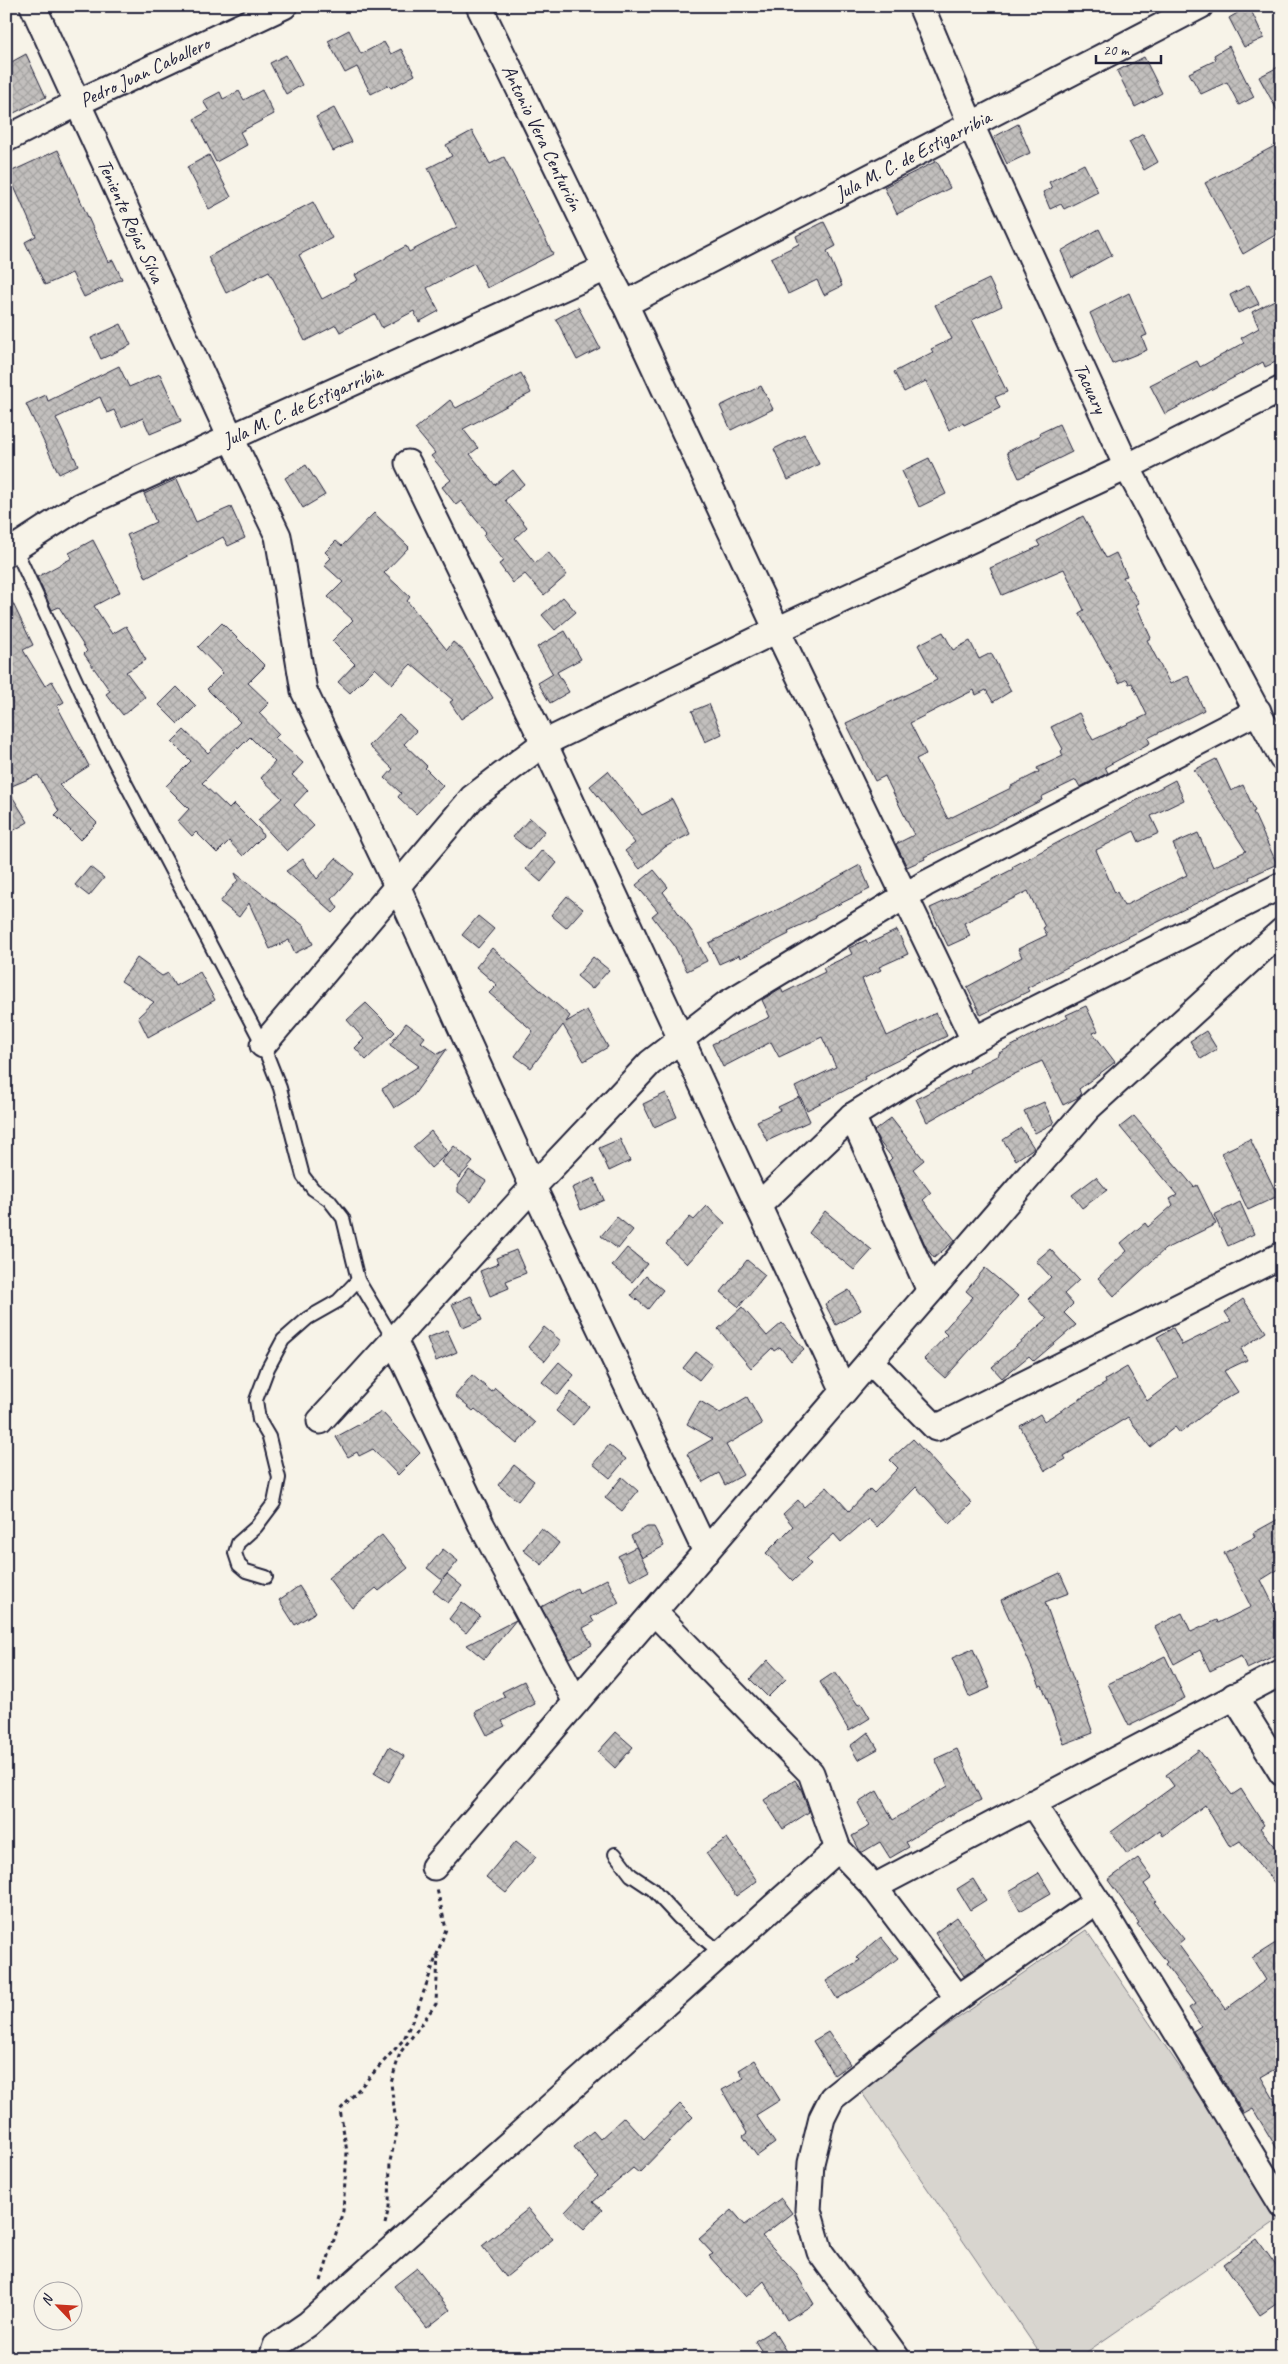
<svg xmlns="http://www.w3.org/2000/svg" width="1288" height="2364" font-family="Caveat,sans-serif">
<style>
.garden{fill:#d8d5cf;stroke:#7d7c85}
.building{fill:url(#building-cross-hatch);stroke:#22223b}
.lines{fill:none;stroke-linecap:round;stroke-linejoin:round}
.lane-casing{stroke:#22223b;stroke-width:16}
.street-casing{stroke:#22223b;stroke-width:29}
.path{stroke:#22223b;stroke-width:3;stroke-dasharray:4 4;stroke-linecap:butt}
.lane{stroke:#f7f3e8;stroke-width:12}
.street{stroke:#f7f3e8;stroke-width:25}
.labels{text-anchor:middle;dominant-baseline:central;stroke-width:4.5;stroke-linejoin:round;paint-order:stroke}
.street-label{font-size:20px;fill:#22223b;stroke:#f7f3e8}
</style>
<defs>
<pattern id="building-cross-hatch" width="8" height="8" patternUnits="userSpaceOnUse" patternTransform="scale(1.25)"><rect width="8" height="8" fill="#c2bfbd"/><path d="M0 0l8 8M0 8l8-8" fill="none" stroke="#a6a4a3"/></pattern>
</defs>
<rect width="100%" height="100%" fill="#f7f3e8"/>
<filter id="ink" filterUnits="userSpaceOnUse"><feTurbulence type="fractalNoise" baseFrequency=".02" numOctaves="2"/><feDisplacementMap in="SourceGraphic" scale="10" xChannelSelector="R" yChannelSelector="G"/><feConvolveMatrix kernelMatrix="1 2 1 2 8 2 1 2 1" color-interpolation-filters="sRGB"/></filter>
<g filter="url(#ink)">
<path class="garden" d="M1086 1930 1282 2217 1078 2358H1043L858 2087Z"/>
<g class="building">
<path d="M1249 6 1264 38 1244 47 1229 18Z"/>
<path d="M349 30 361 54 384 42 391 54 401 49 415 75 391 88 389 85 371 94 357 67 345 73 328 41Z"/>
<path d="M1229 46 1254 97 1239 105 1227 82 1201 94 1189 73 1216 60 1214 55Z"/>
<path d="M26 54 46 97 6 117V65Z"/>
<path d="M286 55 302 85 286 94 270 63Z"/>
<path d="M1144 57 1162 93 1135 107 1117 71Z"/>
<path d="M1282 65V119L1259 77Z"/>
<path d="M262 90 274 114 240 132 247 145 216 162 194 119 209 111 203 101 220 92 223 99 239 91 244 100Z"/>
<path d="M334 108 352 142 333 151 316 117Z"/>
<path d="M1018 124 1030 153 1007 164 994 137Z"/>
<path d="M472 131 490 164 504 157 553 254 487 288 474 263 427 288 439 311 419 322 414 311 382 328 375 314 340 332 336 325 305 341 269 271 226 293 208 257 313 202 332 238 299 255 322 299 358 280 355 275 386 258V257L406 246 409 252 457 227 428 168 452 156 446 145Z"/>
<path d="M1143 134 1158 162 1144 170 1129 142Z"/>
<path d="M1282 142V178L1275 182 1282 194V231L1243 254 1205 183Z"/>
<path d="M58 150 108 262 113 260 122 279 84 297 72 273 45 285 25 242 36 236 8 173Z"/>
<path d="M209 155 231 197 209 209 187 167Z"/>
<path d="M937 161 950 188 897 214 884 187Z"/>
<path d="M1084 164 1098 192 1064 209 1061 204 1050 209 1043 192 1052 188 1049 182Z"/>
<path d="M824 222 836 246 827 251 842 286 824 295 817 280 788 294 771 258 799 244 796 236Z"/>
<path d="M1099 229 1112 255 1072 277 1061 251Z"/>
<path d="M989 279 1002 306 972 320 1007 392 995 397 1000 408 964 425 963 423 949 430 926 381 904 392 894 372 933 352 931 349 952 339 935 305Z"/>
<path d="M1249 285 1259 304 1238 313 1230 295Z"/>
<path d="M1129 293 1147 335 1142 337 1147 350 1112 364 1090 313Z"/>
<path d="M1282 296V359L1265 367 1263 362 1165 414 1150 385 1197 361 1200 367 1244 343 1241 338 1259 328 1252 312Z"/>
<path d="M578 307 600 348 577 360 556 319Z"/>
<path d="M121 324 131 345 101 359 91 338Z"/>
<path d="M119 366 129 387 160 374 181 421 150 434 143 418 122 427 114 410 107 413 100 397 56 418 78 465 59 474 26 404 46 395 48 401Z"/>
<path d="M521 373 531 393 463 429 478 448 470 454 495 485 513 470 524 484 505 500 527 527 515 538 535 563 548 552 567 575 544 595 525 574 513 583 499 564 504 561 483 535 486 532 461 501 456 505 442 487 451 480 431 456 435 453 415 429 450 400 456 408Z"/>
<path d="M761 386 773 409 731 430 720 406Z"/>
<path d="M1059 424 1072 452 1019 478 1007 452 1041 435 1040 433Z"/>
<path d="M804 434 819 464 788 480 774 449Z"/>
<path d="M929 458 946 494 919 507 902 471Z"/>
<path d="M306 465 325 495 303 508 285 478Z"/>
<path d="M177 479 196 522 231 507 245 538 228 546 223 537 146 578 127 535 156 522 144 494Z"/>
<path d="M374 513 409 547 384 573 410 597 407 601 447 650 453 642 463 650 493 698 461 719 450 702 453 700 411 664 392 684 375 668 350 693 338 682 355 664 332 641 353 620 328 597 343 582 324 565 331 558 325 552 336 541 342 546Z"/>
<path d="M1083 516 1106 558 1116 553 1127 576 1123 577 1139 603 1136 605 1151 638 1147 640 1170 684 1188 676 1204 710 1148 738 1150 743 1105 767 1108 773 1080 787 1076 780 1041 797 1042 800 987 828 924 857 925 859 907 867 896 844 914 835 885 776 875 781 846 723 937 680 918 645 943 632 953 650 970 641 979 659 991 653 1011 691 993 702 986 690 976 695 974 690 910 723 926 754 916 759 948 819 1011 788V786L1039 772 1037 768 1063 756 1061 751 1063 749 1051 727 1079 713 1093 740 1147 715 1132 683 1129 684 1127 679 1119 683 1079 613 1084 610 1064 569 1002 595 990 568 1040 546 1037 541Z"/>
<path d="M93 540 120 592 94 606 112 634 126 626 146 660 126 672 145 697 123 715 106 694 110 691 84 654 87 651 59 607 52 610 37 577 72 558 69 553Z"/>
<path d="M6 589 33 645 23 650 45 686 52 681 64 702 57 706 89 766 59 785 97 823 80 840 55 815 59 811 38 775 7 788 28 822 6 835Z"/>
<path d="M563 597 576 612 555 630 542 615Z"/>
<path d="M222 623 265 666 248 683 269 703 259 713 279 734 275 738 303 763 292 775 308 790 294 805 314 826 287 851 258 820 282 798 261 778 275 762 250 737 238 749 237 747 202 783 229 809 234 804 260 830 263 836 243 856 229 841 217 853 196 832 192 836 178 821 189 809 166 786 191 761 172 742 184 730 208 753 240 722 207 689 223 673 198 647Z"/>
<path d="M565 631 581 659 557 672 569 692 550 703 538 683 553 674 537 647Z"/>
<path d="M177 687 196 706 178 724 159 705Z"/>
<path d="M709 704 722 734 705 742 692 711Z"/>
<path d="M399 715 416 731 404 744 427 766 425 768 443 786 416 814 398 797 401 793 385 778 393 769 369 746Z"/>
<path d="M1216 759 1231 791 1243 785 1255 811 1253 812 1277 864 1249 877 1250 879 1230 888 1229 887 1083 959 1027 988 1029 991 981 1015 967 987 1022 957 1018 949 1047 935 1043 928 1045 927 1028 891 964 923 970 936 948 946 930 908 986 883 1013 869 1012 867 1175 780 1184 800 1151 816 1159 833 1139 842 1134 831 1096 850 1115 893 1117 892 1124 906 1187 875 1173 844 1198 833 1213 867 1246 851 1194 770Z"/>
<path d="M608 771 642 815 672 799 690 834 665 847 640 869 625 851 635 843 590 786Z"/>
<path d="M530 818 545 831 529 850 513 837Z"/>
<path d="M542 850 557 863 541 882 526 869Z"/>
<path d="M336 858 354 874 332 899 338 908 333 913 286 871 303 859 317 879Z"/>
<path d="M860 865 870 889 815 916 816 918 788 931 789 934 761 948 740 958 739 955 719 964 709 943 787 905Z"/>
<path d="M90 867 104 878 89 896 75 885Z"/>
<path d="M654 870 668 887 663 892 693 933 707 961 687 971 674 945 652 916 658 911 636 885Z"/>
<path d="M235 873 304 926 313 944 295 953 289 940 270 949 249 903 239 917 220 902 238 880Z"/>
<path d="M567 896 583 909 566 928 551 915Z"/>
<path d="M478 916 494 929 478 948 462 935Z"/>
<path d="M897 930 908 954 879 967 881 970 862 979 887 1036 936 1013 947 1036 864 1077 865 1080 807 1110 795 1087 836 1067 822 1037 779 1057 771 1042 723 1067 712 1044 770 1017 762 1000 781 988 783 993 825 972 823 968 852 954 849 948 866 940 868 944Z"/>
<path d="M492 948 570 1016 566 1022 587 1010 608 1047 584 1061 563 1025 531 1068 515 1056 533 1031 489 993 497 985 476 967Z"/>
<path d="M593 957 609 970 592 989 577 976Z"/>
<path d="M137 958 162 976 168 973 175 986 200 972 215 1000 148 1037 138 1017 154 1002 121 981Z"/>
<path d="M366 1003 395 1032 366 1060 355 1048 364 1039 347 1020Z"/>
<path d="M1086 1006 1098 1031 1093 1033 1115 1062 1079 1089 1081 1095 1077 1098 1063 1105 1042 1061 998 1082 927 1122 916 1099 970 1072 969 1070 999 1055V1053L1030 1036 1068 1018 1066 1015Z"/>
<path d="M406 1023 425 1037 421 1042 438 1054 447 1049 413 1096 394 1108 382 1089 419 1066 390 1045Z"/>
<path d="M1206 1031 1217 1049 1201 1059 1190 1041Z"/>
<path d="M666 1093 677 1117 654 1127 643 1104Z"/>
<path d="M799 1097 810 1121 767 1141 757 1121 780 1110 778 1107Z"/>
<path d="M1044 1102 1054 1123 1035 1133 1024 1111Z"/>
<path d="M1134 1116 1194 1187 1197 1185 1216 1224 1165 1249 1114 1296 1098 1278 1127 1251 1121 1243 1145 1223 1148 1227 1173 1205 1170 1199 1177 1195 1120 1127Z"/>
<path d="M891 1118 924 1160 913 1169 931 1193 923 1200 955 1240 934 1258 927 1249 888 1162 892 1158 879 1141 874 1131Z"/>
<path d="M1021 1128 1034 1148 1016 1160 1003 1140Z"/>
<path d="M431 1131 448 1153 431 1168 413 1147Z"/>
<path d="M620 1139 630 1161 609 1171 599 1148Z"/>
<path d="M1250 1139 1278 1196 1248 1210 1221 1153Z"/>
<path d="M454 1146 473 1162 459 1178 441 1162Z"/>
<path d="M469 1170 486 1181 471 1202 458 1192V1186Z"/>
<path d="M1096 1177 1107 1190 1082 1208 1072 1195Z"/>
<path d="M594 1178 604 1200 581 1210 572 1188Z"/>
<path d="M1240 1202 1254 1234 1228 1246 1214 1215Z"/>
<path d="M707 1206 725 1223 687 1264 666 1244 690 1217 694 1220Z"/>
<path d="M825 1211 872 1250 854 1270 809 1233Z"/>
<path d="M617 1217 633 1230 618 1249 601 1236Z"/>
<path d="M627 1248 647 1264 632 1282 612 1266Z"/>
<path d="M1050 1249 1079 1280 1064 1294 1073 1304 1064 1313 1076 1325 1034 1361 1029 1356 1002 1378 992 1367 1047 1319 1028 1299 1051 1277 1036 1261Z"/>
<path d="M516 1250 526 1273 506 1281 509 1288 490 1296 480 1271 498 1264 496 1258Z"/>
<path d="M747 1260 765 1275 739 1307 721 1292Z"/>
<path d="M985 1268 1018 1296 945 1378 924 1359 947 1335 943 1331 973 1297 966 1291Z"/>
<path d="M646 1276 663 1290 648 1309 631 1295Z"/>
<path d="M849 1290 861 1310 836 1325 825 1304Z"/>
<path d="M471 1296 482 1320 463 1328 452 1304Z"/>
<path d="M1243 1299 1266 1332 1241 1349 1247 1360 1224 1371 1238 1392 1220 1402 1180 1433 1175 1427 1150 1447 1128 1417 1064 1456 1066 1459 1045 1471 1020 1426 1040 1414 1044 1421 1106 1383 1105 1380 1127 1367 1147 1401 1178 1377 1157 1337 1173 1328 1182 1345 1231 1321 1225 1312Z"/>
<path d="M742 1307 767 1336 782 1323 804 1349 791 1361 780 1347 774 1351 772 1348 751 1368 718 1329Z"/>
<path d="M544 1327 561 1341 545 1361 528 1347Z"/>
<path d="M447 1330 457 1352 436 1361 427 1338Z"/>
<path d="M696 1352 712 1364 699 1380 683 1368Z"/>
<path d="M559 1362 574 1375 558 1395 542 1382Z"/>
<path d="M472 1375 492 1392 495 1388 535 1423 517 1444 475 1409 473 1411 455 1396Z"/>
<path d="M571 1392 589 1406 573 1425 556 1411Z"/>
<path d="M747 1397 762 1424 726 1445 743 1475 725 1485 719 1473 703 1482 687 1454 713 1439 687 1424 700 1401 720 1413Z"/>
<path d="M382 1412 420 1453 398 1475 373 1449 359 1456 357 1452 348 1457 336 1437Z"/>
<path d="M913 1439 972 1503 950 1524 916 1487 877 1527 868 1519 841 1542 834 1534 806 1559 811 1564 793 1581 766 1553 793 1526 783 1514 798 1500 804 1507 827 1487 849 1511 870 1489 874 1493 898 1468 890 1460Z"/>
<path d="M609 1445 626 1459 610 1478 593 1464Z"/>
<path d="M514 1465 534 1481 518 1501 498 1485Z"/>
<path d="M622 1477 638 1491 622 1511 605 1498Z"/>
<path d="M1282 1517V1567L1261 1580 1282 1622V1652L1247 1669 1241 1656 1210 1671 1200 1650 1174 1664 1155 1627 1182 1613 1191 1632 1217 1620 1218 1623 1251 1607 1224 1553 1255 1537 1253 1533Z"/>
<path d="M647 1527H654L664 1546 642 1558 631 1536Z"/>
<path d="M541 1528 559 1543 542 1565 523 1550Z"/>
<path d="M382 1535 408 1568 379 1591 376 1588 352 1608 328 1578Z"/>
<path d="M636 1547 649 1571 631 1581 618 1556Z"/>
<path d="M443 1549 458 1561 443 1579 447 1574 462 1586 448 1603 433 1591 442 1580 427 1568Z"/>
<path d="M1060 1573 1069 1593 1045 1602 1093 1733 1064 1744 1042 1685 1040 1686 1001 1600Z"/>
<path d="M607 1579 619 1603 591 1617 594 1622 583 1628 592 1645 569 1658 541 1607 577 1588 579 1593Z"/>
<path d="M299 1586 316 1612 295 1625 279 1600Z"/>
<path d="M462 1602 480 1616 466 1633 449 1619Z"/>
<path d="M516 1620 484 1659 467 1645Z"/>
<path d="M973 1649 990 1688 969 1697 952 1658Z"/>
<path d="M1165 1656 1185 1698 1129 1726 1108 1684Z"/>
<path d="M768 1660 786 1679 768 1697 750 1679Z"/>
<path d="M835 1672 858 1705 861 1703 870 1718 849 1731 820 1682Z"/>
<path d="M524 1681 535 1704 502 1721 505 1726 487 1735 475 1712 505 1697 502 1692Z"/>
<path d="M616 1732 633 1747 615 1768 598 1752Z"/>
<path d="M868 1732 878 1749 858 1760 850 1746Z"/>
<path d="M389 1747 404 1756 389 1782 374 1773Z"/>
<path d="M957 1749 981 1800 947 1817 906 1842 909 1847 890 1858 880 1842 861 1853 852 1836 870 1826 858 1803 877 1791 893 1820 948 1786 935 1759Z"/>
<path d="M1199 1750 1232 1795 1241 1789 1264 1825 1260 1828 1282 1855V1892L1240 1841 1230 1847 1205 1805 1163 1836 1160 1831 1127 1854 1111 1832 1174 1786 1166 1775Z"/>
<path d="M795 1780 802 1791 809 1812 783 1829 764 1800Z"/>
<path d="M727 1838 757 1881 736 1896 706 1853Z"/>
<path d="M516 1841 536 1857 506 1893 486 1877Z"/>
<path d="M1138 1858 1152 1878 1144 1884 1156 1901 1154 1902 1184 1939 1178 1944 1226 2009 1266 1980 1252 1958 1282 1939V2065L1261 2077 1282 2113V2157L1253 2109 1244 2114 1193 2031 1201 2026 1189 2008 1195 2004 1165 1964 1167 1962 1137 1924 1139 1923 1108 1880Z"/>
<path d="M1039 1873 1051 1893 1020 1911 1009 1891Z"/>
<path d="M973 1879 986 1900 970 1910 957 1889Z"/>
<path d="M957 1917 987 1960 964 1976 935 1933Z"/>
<path d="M881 1937 898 1958 874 1977 837 1999 826 1981 860 1960 857 1957Z"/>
<path d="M828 2032 850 2064 834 2075 813 2041Z"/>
<path d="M755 2060 780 2100 756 2115 775 2143 757 2156 743 2136 747 2133 722 2090 744 2078 739 2070Z"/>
<path d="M680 2104 693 2117 639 2173 633 2168 593 2202 602 2210 584 2229 565 2212 598 2177 574 2147 593 2131 600 2139 624 2117 644 2139Z"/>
<path d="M781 2198 792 2213 762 2236 795 2272 814 2304 787 2320 764 2281 746 2297 709 2256 713 2254 699 2239 732 2210 745 2225Z"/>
<path d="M528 2209 553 2239 506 2277 482 2246Z"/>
<path d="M1257 2239 1282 2274V2300L1260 2315 1224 2264Z"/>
<path d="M417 2268 450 2310 427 2328 394 2286Z"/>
<path d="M773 2330 790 2358H766L755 2341Z"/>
</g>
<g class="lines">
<g class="lane-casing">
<g id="lane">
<path d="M15 548 106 746 263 1045 280 1088 303 1176 313 1189 329 1200 343 1218 358 1280 394 1340"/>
<path d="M266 1577 246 1571 239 1565 235 1553 238 1543 256 1527 274 1503 279 1478 269 1437 259 1420 256 1400 268 1368 283 1340 308 1318 338 1301 358 1280"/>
<path d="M615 1854 631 1875 652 1889 679 1918 721 1953"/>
</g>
</g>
<g class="street-casing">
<g id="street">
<path id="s1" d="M33 6 230 436 278 536 304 691 398 888 533 1187 706 1552"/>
<path id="s2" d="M479 6 606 268 625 304 777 630 974 1040"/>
<path id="s3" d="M921 6 971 125 1127 467 1282 758"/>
<path id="s4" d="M6 139 77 103 284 6"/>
<path id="s5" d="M625 304 1200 6"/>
<path d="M408 463 544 743 844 1391"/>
<path id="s6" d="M6 554 80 506 606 268"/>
<path d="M263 1045 472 798 544 743 777 630 1127 467 1282 389"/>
<path d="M852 1116 930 1291"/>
<path d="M758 1206 852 1116 974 1040 1282 885"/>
<path d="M394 1340 481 1524 576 1702"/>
<path d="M870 1361 936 1428 1282 1255"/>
<path d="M320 1421 533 1187 650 1063 725 1005 925 884 1258 711"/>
<path d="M654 1612 811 1773 838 1849 874 1887 958 1998"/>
<path d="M1234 1696 1282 1773"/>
<path d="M1032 1803 1097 1901 1282 2205"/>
<path d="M434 1867 1088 1108 1282 931"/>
<path d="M874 1887 1282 1672"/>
<path d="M272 2358 276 2346 308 2324 838 1849"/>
<path d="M897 2358 820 2252 808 2210 811 2163 822 2118 832 2098 958 1998 1097 1901"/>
</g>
</g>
<g class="path">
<path d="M385 2224 389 2207 390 2161 397 2132 391 2083 400 2053 436 2004 438 1952"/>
<path d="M321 2281 343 2211 347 2152 340 2110 404 2039 418 2008 446 1929 437 1889"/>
</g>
<use href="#lane" class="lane"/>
<use href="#street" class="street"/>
</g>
</g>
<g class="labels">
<g class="street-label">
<text stroke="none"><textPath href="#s4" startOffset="154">Pedro Juan Caballero</textPath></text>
<text stroke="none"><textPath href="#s2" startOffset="146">Antonio Vera Centurión</textPath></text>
<text stroke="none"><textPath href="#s5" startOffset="324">Jula M. C. de Estigarribia</textPath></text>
<text stroke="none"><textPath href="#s1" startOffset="236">Teniente Rojas Silva</textPath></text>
<text stroke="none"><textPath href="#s3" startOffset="418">Tacuary</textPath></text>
<text stroke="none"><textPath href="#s6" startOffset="332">Jula M. C. de Estigarribia</textPath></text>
</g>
</g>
<rect width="1288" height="2364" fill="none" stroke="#f7f3e8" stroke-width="25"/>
<rect x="12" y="12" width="1263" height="2339" fill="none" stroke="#22223b" stroke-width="2" filter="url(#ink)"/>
<g transform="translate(58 2306) rotate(295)"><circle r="24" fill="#f7f3e8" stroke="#a29fa3"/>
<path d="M0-4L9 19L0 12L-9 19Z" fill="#c8321e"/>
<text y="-8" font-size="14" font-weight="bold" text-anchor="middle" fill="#22223b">N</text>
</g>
<path d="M1096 55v8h65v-8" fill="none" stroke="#22223b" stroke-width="2.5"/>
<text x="1103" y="55" font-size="15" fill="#22223b" stroke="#f7f3e8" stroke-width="4" paint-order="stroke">20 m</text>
</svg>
